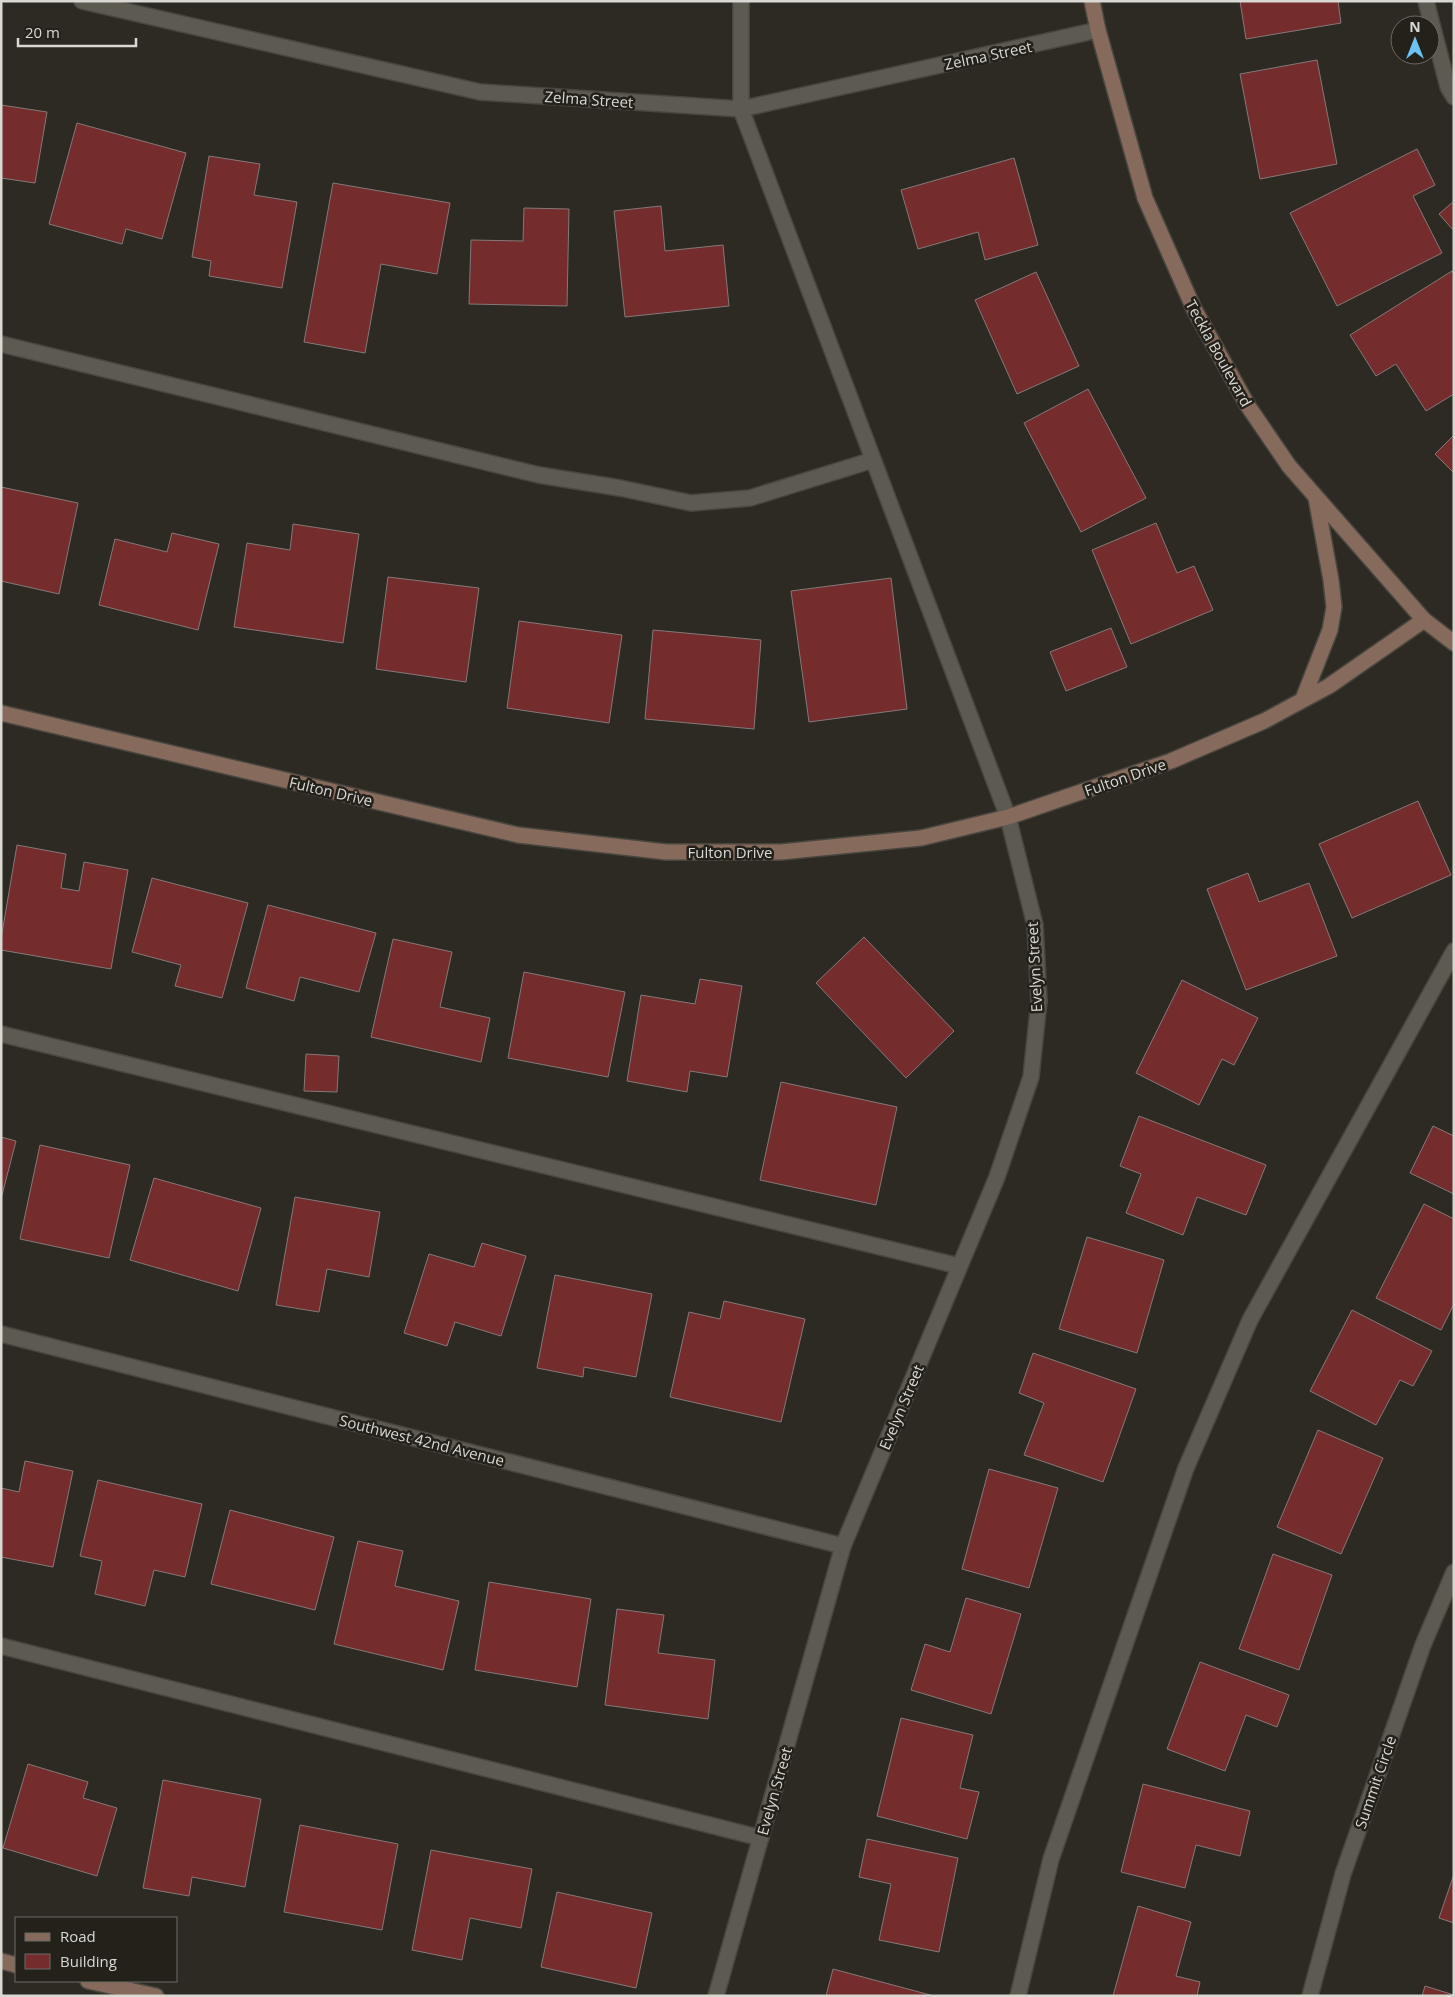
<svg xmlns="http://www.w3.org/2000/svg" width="1455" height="1997" font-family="'Open Sans',sans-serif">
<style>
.building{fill:#742c2d;stroke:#847978}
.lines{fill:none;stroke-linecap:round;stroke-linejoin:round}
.lane-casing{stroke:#494640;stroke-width:18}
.street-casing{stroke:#494640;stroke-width:18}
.secondary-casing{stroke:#494640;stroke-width:18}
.lane{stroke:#5d5a52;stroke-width:15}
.street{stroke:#5d5a52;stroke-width:15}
.secondary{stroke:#866a5c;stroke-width:15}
.labels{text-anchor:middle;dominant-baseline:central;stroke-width:5;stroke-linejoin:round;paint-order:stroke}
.street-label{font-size:15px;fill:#d9d8d3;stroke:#23211a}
</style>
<rect width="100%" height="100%" fill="#2d2a23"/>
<g class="building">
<path d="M1240 1H1338L1341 23 1246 39Z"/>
<path d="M1317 60 1337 164 1260 179 1240 74Z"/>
<path d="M1 105 47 112 35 183 1 178Z"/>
<path d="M77 123 186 153 162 239 126 229 122 244 49 224Z"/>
<path d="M1417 149 1435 185 1413 196 1442 253 1337 306 1290 213Z"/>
<path d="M209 156 260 164 254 195 297 202 282 288 209 276 211 261 192 257Z"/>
<path d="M1014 158 1038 245 985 260 978 232 918 249 901 190Z"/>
<path d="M333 183 450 203 437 274 381 264 365 353 304 342Z"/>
<path d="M1454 201V231L1439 214Z"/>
<path d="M661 206 665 251 723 245 729 306 625 317 614 211Z"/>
<path d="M524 208 569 209 567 306 469 304 471 240 523 241Z"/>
<path d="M1452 271 1454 274V394L1426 411 1396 364 1376 376 1350 335Z"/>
<path d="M1036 272 1079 366 1017 394 975 300Z"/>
<path d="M1088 389 1146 498 1081 532 1024 423Z"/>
<path d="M1454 435V473L1435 454Z"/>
<path d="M1 487 78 503 59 594 1 581Z"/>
<path d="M1156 523 1177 573 1194 566 1213 610 1131 644 1092 550Z"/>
<path d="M293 524 359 534 343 643 234 627 247 543 290 550Z"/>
<path d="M172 533 219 544 198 630 99 605 115 539 167 552Z"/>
<path d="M388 577 479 588 466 682 376 669Z"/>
<path d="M891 578 907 709 809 722 791 591Z"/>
<path d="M519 621 622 635 609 723 507 708Z"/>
<path d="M1111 628 1127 667 1066 691 1050 652Z"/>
<path d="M653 630 761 640 754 729 645 719Z"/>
<path d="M1418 801 1451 875 1352 918 1319 844Z"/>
<path d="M17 845 66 854 61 888 79 891 84 862 128 870 111 969 1 950V939Z"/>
<path d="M1248 873 1259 902 1309 883 1337 956 1246 990 1207 889Z"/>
<path d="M152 878 248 903 222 998 175 986 181 965 132 952Z"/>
<path d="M268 905 376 933 359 992 300 977 294 1001 246 988Z"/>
<path d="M864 937 954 1031 906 1078 816 983Z"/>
<path d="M393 939 452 952 440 1007 490 1018 481 1062 371 1037Z"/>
<path d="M524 972 625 992 608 1077 508 1058Z"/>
<path d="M700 979 742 986 727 1077 690 1071 687 1092 627 1081 641 995 695 1004Z"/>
<path d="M1182 980 1258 1018 1234 1065 1222 1059 1199 1105 1136 1073Z"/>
<path d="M306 1054 339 1056 337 1092 304 1091Z"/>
<path d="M781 1082 897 1107 876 1205 760 1180Z"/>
<path d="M1139 1116 1266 1165 1246 1215 1197 1197 1183 1235 1126 1213 1141 1174 1120 1166Z"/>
<path d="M1433 1126 1454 1136V1194L1410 1173Z"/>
<path d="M1 1137 16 1141 1 1199Z"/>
<path d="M40 1145 130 1165 109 1258 20 1239Z"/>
<path d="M154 1178 261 1208 238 1291 130 1260Z"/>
<path d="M295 1197 380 1212 369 1277 327 1269 319 1312 276 1305Z"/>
<path d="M1424 1204 1454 1219V1304L1441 1330 1376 1298Z"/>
<path d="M1087 1237 1164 1260 1137 1353 1059 1329Z"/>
<path d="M482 1243 526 1256 501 1336 455 1322 447 1346 404 1333 429 1254 474 1267Z"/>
<path d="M555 1275 652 1294 636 1377 584 1367 583 1377 537 1368Z"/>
<path d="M724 1301 805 1319 781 1422 670 1397 689 1312 720 1319Z"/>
<path d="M1352 1310 1432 1351 1413 1386 1400 1380 1376 1425 1310 1391Z"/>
<path d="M1033 1353 1136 1389 1103 1482 1024 1455 1044 1403 1019 1393Z"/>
<path d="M1318 1430 1383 1458 1341 1554 1277 1527Z"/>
<path d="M25 1461 73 1471 53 1567 1 1557V1488L19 1492Z"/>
<path d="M989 1469 1058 1488 1029 1588 962 1569Z"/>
<path d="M98 1480 202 1504 185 1577 154 1570 145 1606 95 1594 102 1561 80 1556Z"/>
<path d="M230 1510 334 1537 315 1610 211 1584Z"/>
<path d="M358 1541 403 1551 395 1586 459 1601 443 1670 334 1644Z"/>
<path d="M1273 1554 1332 1575 1299 1670 1239 1649Z"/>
<path d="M489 1582 591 1599 577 1687 475 1670Z"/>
<path d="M966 1598 1021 1614 991 1714 911 1690 925 1644 950 1652Z"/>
<path d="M617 1609 664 1615 658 1653 715 1660 708 1719 605 1705Z"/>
<path d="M1200 1662 1289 1695 1277 1727 1246 1715 1225 1771 1167 1749Z"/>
<path d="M901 1718 973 1735 960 1788 979 1792 967 1839 877 1816Z"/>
<path d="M28 1764 88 1782 83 1798 117 1808 97 1876 3 1848Z"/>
<path d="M163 1780 261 1799 245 1887 192 1877 189 1896 143 1888Z"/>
<path d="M1143 1784 1250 1811 1240 1856 1196 1845 1185 1888 1121 1872Z"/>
<path d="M300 1825 398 1844 382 1930 284 1912Z"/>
<path d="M867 1839 958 1858 939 1952 879 1940 891 1884 859 1877Z"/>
<path d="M431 1850 532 1869 521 1928 470 1918 462 1960 412 1950Z"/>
<path d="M1454 1874V1923L1439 1918Z"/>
<path d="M557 1892 652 1913 636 1988 541 1967Z"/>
<path d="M1138 1906 1191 1922 1176 1976 1200 1982 1197 1996H1113Z"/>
<path d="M833 1969 934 1996H826Z"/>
<path d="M1425 1986 1454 1995V1996H1422Z"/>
</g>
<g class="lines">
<g class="lane-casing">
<g id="lane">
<path d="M741 1V109L1008 817"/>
<path d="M1426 1 1448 87 1454 97"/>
<path d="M1 344 539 475 620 488 691 503 750 498 873 460"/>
<path d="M1 1034 959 1266"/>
<path d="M1 1646 761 1838"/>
<path d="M1018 1996 1051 1859 1186 1468 1250 1320 1454 951"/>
</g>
</g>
<g class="street-casing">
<g id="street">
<path d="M82 1 480 92 741 109 1098 30"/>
<path d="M1 1334 843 1546"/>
<path d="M716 1996 843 1546 997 1177 1031 1077 1039 1001 1035 925 1008 817"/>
<path d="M1310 1996 1343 1874 1423 1645 1454 1572"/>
</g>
</g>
<g class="secondary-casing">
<g id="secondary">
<path d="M1092 1 1098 30 1145 198 1194 309 1248 406 1289 466 1424 620 1454 643"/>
<path d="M1303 699 1330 630 1334 607 1331 580 1316 498"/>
<path d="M1 713 518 835 666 852H781L921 838 1008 817 1171 761 1264 721 1329 686 1424 620"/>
<path d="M1 1961 16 1965"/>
<path d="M88 1981 156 1996"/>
</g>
</g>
<use href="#lane" class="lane"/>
<use href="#street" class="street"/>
<use href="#secondary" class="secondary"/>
</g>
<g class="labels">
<g class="street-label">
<text transform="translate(988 55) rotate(-12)">Zelma Street</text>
<text transform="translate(589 99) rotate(4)">Zelma Street</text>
<text transform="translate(1219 353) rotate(61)">Teckla Boulevard</text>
<text transform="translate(1125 777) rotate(-19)">Fulton Drive</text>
<text transform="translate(331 791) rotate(13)">Fulton Drive</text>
<text x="730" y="852">Fulton Drive</text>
<text transform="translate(1034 967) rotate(-93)">Evelyn Street</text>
<text transform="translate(901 1407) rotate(-67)">Evelyn Street</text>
<text transform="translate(422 1440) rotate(14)">Southwest 42nd Avenue</text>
<text transform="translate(1375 1782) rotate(-71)">Summit Circle</text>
<text transform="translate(774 1791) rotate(-74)">Evelyn Street</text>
</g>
</g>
<rect width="1455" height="1997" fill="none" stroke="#d9d8d3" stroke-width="5"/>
<rect x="15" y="1917" width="162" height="65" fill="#23211a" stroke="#6c6a64"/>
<rect x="25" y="1933" width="25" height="8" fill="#866a5c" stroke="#6c6a64"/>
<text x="60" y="1942" font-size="15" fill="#d9d8d3">Road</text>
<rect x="25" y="1954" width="25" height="15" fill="#742c2d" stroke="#6c6a64"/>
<text x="60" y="1967" font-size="15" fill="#d9d8d3">Building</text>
<g transform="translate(1415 40)"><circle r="24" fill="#23211a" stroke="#6c6a64"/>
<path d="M0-4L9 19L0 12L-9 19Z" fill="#6ec2f3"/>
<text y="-8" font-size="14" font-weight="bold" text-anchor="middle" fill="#d9d8d3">N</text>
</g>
<path d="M18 38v8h118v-8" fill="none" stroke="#d9d8d3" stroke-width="2.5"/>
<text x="25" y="38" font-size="15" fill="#d9d8d3" stroke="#23211a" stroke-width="4" paint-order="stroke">20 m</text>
</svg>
